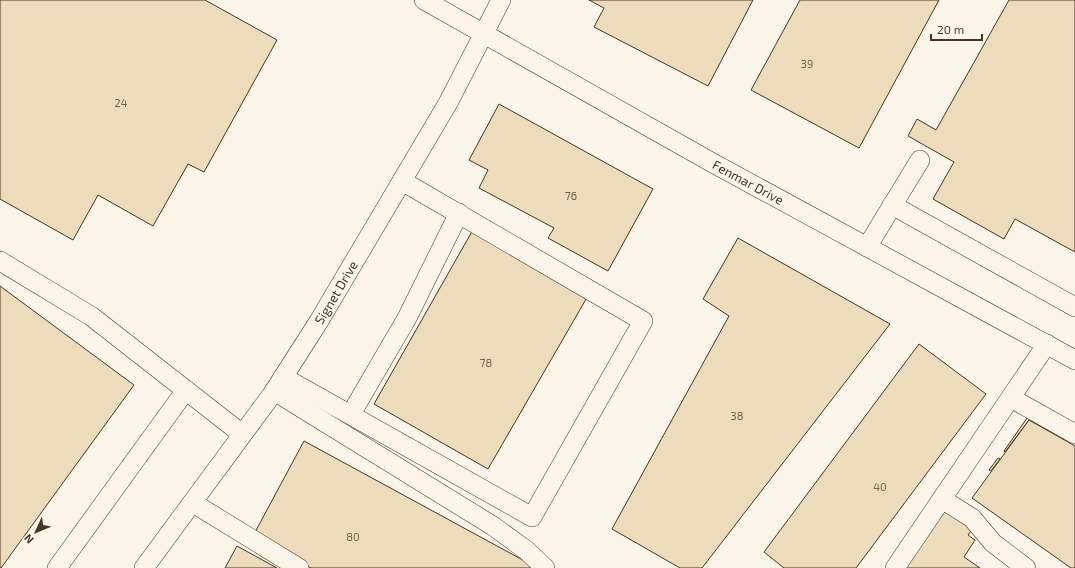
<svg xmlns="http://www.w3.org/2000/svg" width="1075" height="568" font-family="'Exo 2',sans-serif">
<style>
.building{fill:#ecdcbc;stroke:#4a3520}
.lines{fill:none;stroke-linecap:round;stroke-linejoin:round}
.minor-casing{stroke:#4a3520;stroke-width:20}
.minor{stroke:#fbf6e9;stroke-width:19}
.labels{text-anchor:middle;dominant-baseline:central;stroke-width:3;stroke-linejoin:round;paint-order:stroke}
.number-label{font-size:11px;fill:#725f47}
.street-label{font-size:13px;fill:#4a3520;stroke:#fbf6e9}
</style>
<rect width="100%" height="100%" fill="#fbf6e9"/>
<g class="building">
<path d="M0 0H205L277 40 204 172 188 164 153 226 98 195 73 240 0 199Z"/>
<path d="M589 0H753L708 86 594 27 604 8Z"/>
<path d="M800 0H939L859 148 751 90Z"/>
<path d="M1009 0H1075V252L1015 219 1004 239 933 199 954 162 908 136 917 119 936 130Z"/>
<path d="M499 104 653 189 608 271 548 238 554 228 479 188 488 170 469 160Z"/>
<path d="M474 228 589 294 488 469 374 404Z"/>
<path d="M738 238 890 324 702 568H680L612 529 729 316 703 299Z"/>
<path d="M0 286 134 385 1 568H0Z"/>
<path d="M919 344 986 394 856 568H784L764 552Z"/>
<path d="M1027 418 1053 430 1052 433 1029 420 1005 452 1004 451Z"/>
<path d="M1029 420 1075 446V568H1071L972 498Z"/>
<path d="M304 441 532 565 530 568H311L253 536Z"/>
<path d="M998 458 1000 459 991 471 989 470Z"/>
<path d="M946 509 973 528 968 535 975 540 964 557 980 568H905Z"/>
<path d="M237 546 277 568H225Z"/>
</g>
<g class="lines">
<g class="minor-casing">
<g id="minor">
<path id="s1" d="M424 0 711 162 1075 360"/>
<path d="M892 205 1075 307"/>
<path d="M867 247 920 160"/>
<path d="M0 261 91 316 242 434"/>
<path d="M283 377 532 517 643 321 402 181"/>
<path d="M274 391 493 526 526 550 545 568"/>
<path d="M1011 398 1075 434"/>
<path d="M351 414 407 318 459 213"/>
<path d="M942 499 972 518 993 543 1026 568"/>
<path d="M193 503 299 568"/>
<path d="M57 568 186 390"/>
<path id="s2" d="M144 568 273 393 319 321 448 103 501 0"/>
<path d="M895 568 1047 344"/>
</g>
</g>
<use href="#minor" class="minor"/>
</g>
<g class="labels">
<g class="number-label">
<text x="807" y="63">39</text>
<text x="121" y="102">24</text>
<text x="571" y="195">76</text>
<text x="486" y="362">78</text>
<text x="737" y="415">38</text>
<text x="880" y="486">40</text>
<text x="353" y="536">80</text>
</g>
<g class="street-label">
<text stroke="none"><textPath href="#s1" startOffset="372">Fenmar Drive</textPath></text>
<text stroke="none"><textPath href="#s2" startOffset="336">Signet Drive</textPath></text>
</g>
</g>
<g transform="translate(36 532) rotate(226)" stroke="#fbf6e9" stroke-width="3" paint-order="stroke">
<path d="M0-3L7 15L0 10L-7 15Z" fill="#4a3520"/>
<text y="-6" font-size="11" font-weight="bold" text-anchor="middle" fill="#4a3520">N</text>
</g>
<path d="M931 34v6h51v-6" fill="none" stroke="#4a3520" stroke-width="2"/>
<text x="937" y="34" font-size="12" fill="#4a3520" stroke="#fbf6e9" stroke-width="3" paint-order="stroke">20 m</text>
</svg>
